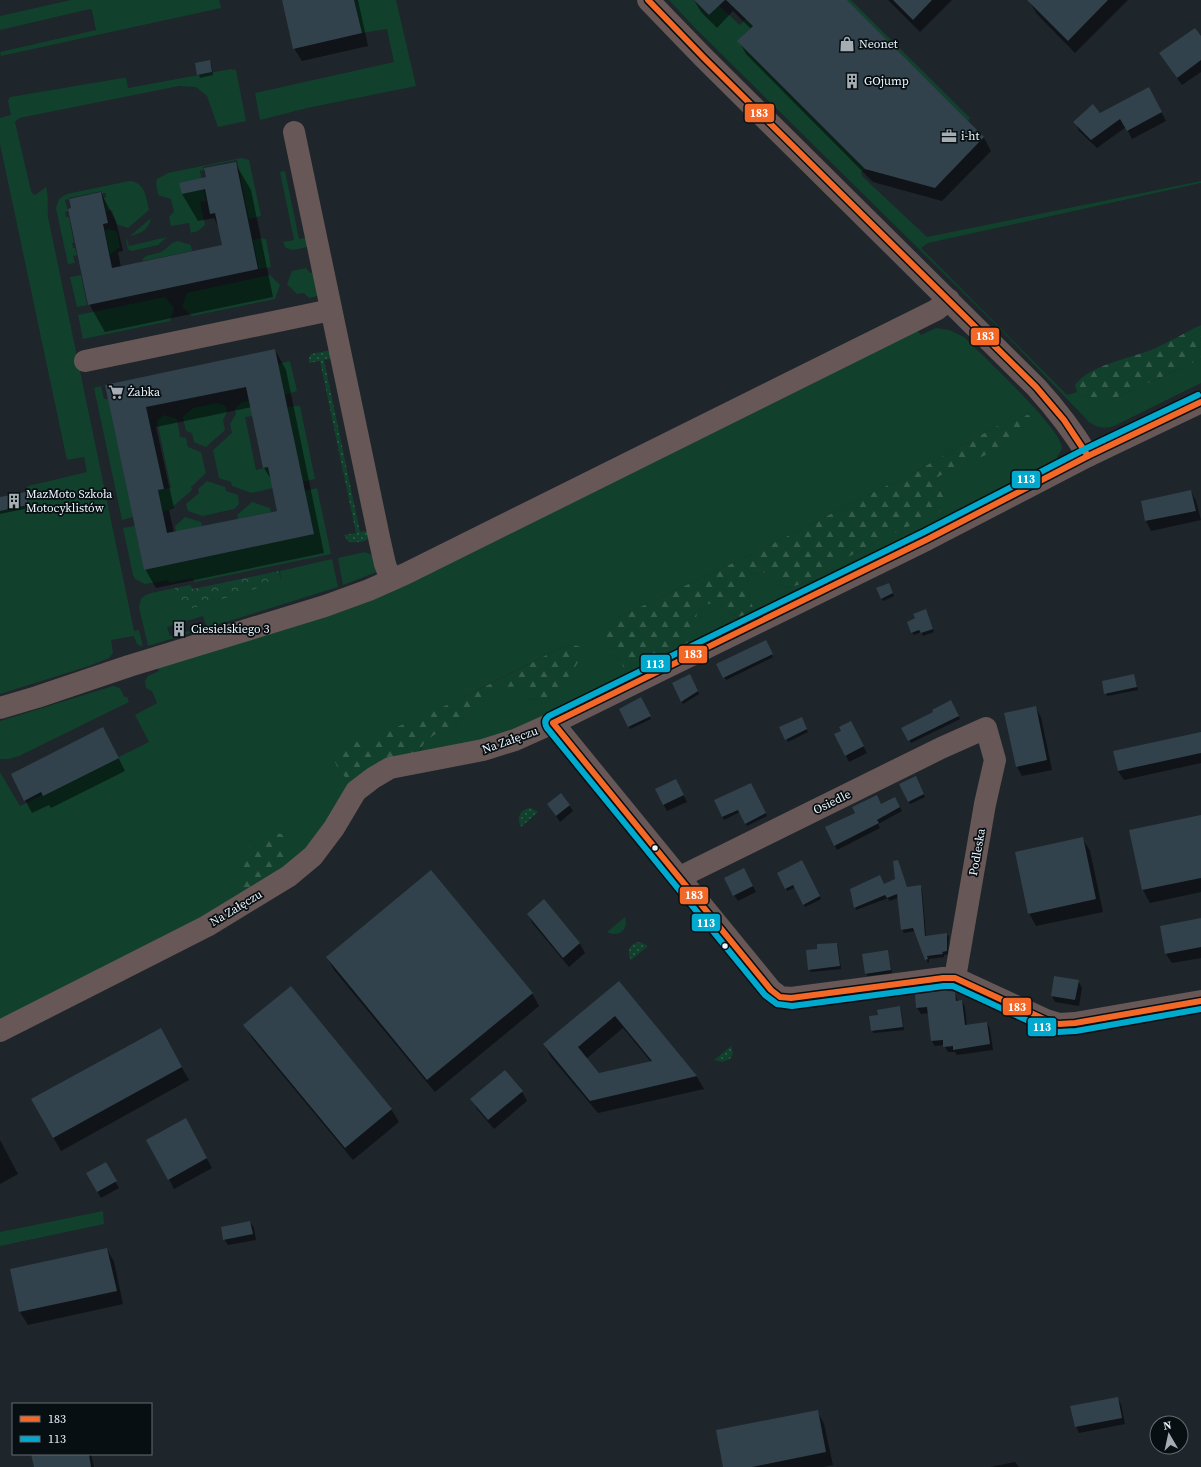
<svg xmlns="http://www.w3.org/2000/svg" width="1201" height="1467" font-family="'Source Serif 4',serif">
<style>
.grass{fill:#11412c}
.forest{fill:url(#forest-firs)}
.park{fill:url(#park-crowns)}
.garden{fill:url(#garden-dots)}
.shadow{fill:#0007;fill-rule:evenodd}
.building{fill:#31424c;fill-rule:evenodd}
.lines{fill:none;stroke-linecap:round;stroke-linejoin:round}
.minor{stroke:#675756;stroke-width:22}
.bus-1-casing{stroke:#080f13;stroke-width:9}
.bus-2-casing{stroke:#080f13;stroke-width:9}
.bus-1{stroke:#f36827;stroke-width:6}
.bus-2{stroke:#00a9ce;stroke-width:6}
.bus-dot{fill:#edf6fd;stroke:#080f13;stroke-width:1.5}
.labels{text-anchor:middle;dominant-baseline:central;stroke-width:3.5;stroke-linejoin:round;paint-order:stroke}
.poi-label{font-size:12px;fill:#edf6fd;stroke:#080f13;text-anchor:start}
.street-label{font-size:12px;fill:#edf6fd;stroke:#080f13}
.line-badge{stroke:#080f13;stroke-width:1.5}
.badge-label{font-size:11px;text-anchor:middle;font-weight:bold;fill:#fff}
</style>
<defs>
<pattern id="forest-firs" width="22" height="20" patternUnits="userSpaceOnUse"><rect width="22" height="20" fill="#11412c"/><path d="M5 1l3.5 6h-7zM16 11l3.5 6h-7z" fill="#345d4c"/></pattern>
<pattern id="park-crowns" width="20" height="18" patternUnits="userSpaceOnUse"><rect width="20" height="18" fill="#11412c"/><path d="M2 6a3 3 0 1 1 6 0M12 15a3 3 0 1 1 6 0" fill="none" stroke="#345d4c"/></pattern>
<pattern id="garden-dots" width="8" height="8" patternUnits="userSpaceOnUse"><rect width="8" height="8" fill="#11412c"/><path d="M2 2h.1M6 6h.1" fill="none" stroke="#345d4c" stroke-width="1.8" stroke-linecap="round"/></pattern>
</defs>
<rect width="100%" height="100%" fill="#1e252b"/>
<g class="grass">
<path d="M71 0H219L221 8 1 56 0 52 96 30 92 10 90 9 0 30V16Z"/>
<path d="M354 0H396L416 86 307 108 260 120 255 93 394 62 387 29 362 33Z"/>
<path d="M669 0H694L709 15 719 6 740 25 764 0H779L738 41 865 169 861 172 862 176 927 237 1201 181V183L928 243 921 248 1067 395 1077 392 1086 397 1111 400 1201 359V383L1114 426C1104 429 1098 428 1089 422L1004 333 695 28Z"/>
<path d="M847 0H851L970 118 968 121Z"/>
<path d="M231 69 236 70 246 121 218 127 207 96 196 87 179 86 19 118 15 122 31 191 33 194 35 195 46 187C49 197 47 206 48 217L134 631 139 630 143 647 137 644 134 636 111 640 113 653 109 658 89 666 0 694V511L28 505 25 491 28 486 87 472 84 457 67 460 0 144V118L11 115 8 101 10 97 123 78H126L128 88Z"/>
<path d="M241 158 249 160 261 216 249 219 237 160 203 167 204 170 200 171 206 201 200 202 205 225 198 231 191 233 189 223 171 226 169 217 174 212 171 199 158 195 156 184 157 179 168 173Z"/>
<path d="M285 171 299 239 310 237 307 247 293 250 286 248 283 242 294 240 280 172Z"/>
<path d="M129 181C145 182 146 197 149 210L128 228 116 224 112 210 106 211 104 198 106 197V193H102V191L69 198V199L65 200 68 211 65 212 66 217H69L74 243H72L73 248H75L77 255 73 256 75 263 68 264 56 208 59 199 67 194Z"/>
<path d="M151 218C148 231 141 233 130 236Z"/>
<path d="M109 229 117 232 120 247 110 255 105 230Z"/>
<path d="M167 237 158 245 132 251 128 249 126 240 127 239 129 246Z"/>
<path d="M261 238 266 239 271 267 259 269 253 240Z"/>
<path d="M178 241 191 245 192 251 143 261V259C148 253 155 255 161 252 169 248 169 243 178 241Z"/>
<path d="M306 268 310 273 317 271 322 295 309 298 304 293 297 294 287 284 292 271Z"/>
<path d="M81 275 87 305 77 307 70 277Z"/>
<path d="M270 275 280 285 275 299 192 316 182 306 187 293Z"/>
<path d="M165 297 174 308 170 321 83 339 78 315Z"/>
<path d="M936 328 949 330 964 337C980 353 1064 431 1062 449L1057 457 1060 462 688 648 698 605C714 600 725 610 738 617L748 614 753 609C753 604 750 602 749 597 746 590 746 581 750 575 765 572 770 569 777 584L788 588 824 577 841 561 879 540 941 491 934 483 935 479 946 472 1008 443 1001 424 934 461 903 479 888 485 754 553 619 617 612 654 622 662 630 674 513 732 409 758C413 755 419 752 422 749 424 745 421 746 424 743 430 735 442 732 450 727 471 715 497 681 523 686L527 698 538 700 549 698 570 645 556 650 440 709 401 726 358 784 290 871 0 1025V772L20 806 149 742 135 715 157 703 152 691 146 688 145 681 148 676 159 671 157 666 318 616 917 330 921 335Z"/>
<path d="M290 361 297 391 284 395 278 364Z"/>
<path d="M101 386 104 399H108L133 517 122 520 94 388Z"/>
<path d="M249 401 253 416 245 417 256 470 268 467 273 488 252 493 232 486 231 482 219 478 213 450 232 433 230 424 236 414 235 409 242 402Z"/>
<path d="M217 403 226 406 227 412 223 420 225 430 206 447 194 442 192 433 186 431 183 417 193 408Z"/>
<path d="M296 406H300L315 479 302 482 287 407Z"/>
<path d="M163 415 177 419 180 437 186 438 188 447 201 452 206 473 191 487 192 490 169 510 163 511 158 490 171 488 157 421Z"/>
<path d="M207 481 225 487 226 491 238 495 239 504 234 509 203 516 188 511 186 504 199 493 198 489Z"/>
<path d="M317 488 331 554 195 582 192 578 169 583 168 580 145 584 135 579 133 575 123 528 135 526 144 570 313 534 304 491Z"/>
<path d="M252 502 270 508 271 512 238 519 237 515Z"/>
<path d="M185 517 201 522 202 526 176 532 175 526Z"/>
<path d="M365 552 374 556 379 571 343 585 338 558Z"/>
<path d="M332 559 338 587 194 632 193 629 206 625 203 616 167 627 170 636 189 631 190 633 148 646 139 607 141 599 144 596 151 593 175 588 172 599 281 581 280 571Z"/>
<path d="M113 686C120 687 122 690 124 697H127L129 702 19 756 8 759H0V721Z"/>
<path d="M625 917C629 930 618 938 607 932Z"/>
<path d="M103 1211 104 1224 0 1246V1232Z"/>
</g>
<g class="forest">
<path d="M1201 325V359L1111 400 1097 403 1077 392 1075 385C1090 365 1128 359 1151 350 1168 343 1184 333 1201 325Z"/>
<path d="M1029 415 1032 421C1010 452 965 460 935 479L934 483C943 493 947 499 940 512L879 540 841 561 824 577 788 588 777 584C770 569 765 572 750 575 746 581 746 590 749 597 750 602 753 604 753 609L748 614 738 617C725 610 714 600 698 605L693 640 688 648 630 674 624 670 622 662 612 654 606 644 605 632 607 625 619 617 754 553 888 485 903 479 934 461 1001 424 1019 416Z"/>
<path d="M570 645 579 646C581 650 582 653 580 658 578 665 556 694 549 698 542 702 534 699 527 698L523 686H519L508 687 491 696 451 727 434 735 424 743 421 749 409 758 351 782C341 774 338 770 333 757 341 745 365 739 379 734 440 711 498 680 556 650Z"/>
<path d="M276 833 286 835 288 850 279 864 263 870 260 884 244 894 240 893 239 886 242 876 239 859 251 845Z"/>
</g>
<path class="park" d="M279 571 281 581 187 610 182 605 178 606 172 599 175 588 190 585 193 589Z"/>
<g class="garden">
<path d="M326 351H330L335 358 324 360 360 532 371 530C370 532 370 537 368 539 363 543 353 543 348 541L344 535 356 533 320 361 309 363V358L311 354Z"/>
<path d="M531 808 538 812 521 827C516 817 520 809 531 808Z"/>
<path d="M640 942 648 946 631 960C626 951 630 943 640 942Z"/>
<path d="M731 1046 733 1053 730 1059 722 1062 714 1060Z"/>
</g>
<g class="shadow">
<path d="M283 0H358L368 46 302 61 294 48Z"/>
<path d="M694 0H846L984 138 991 151 942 201 873 182 746 54 739 41 751 29 733 11 717 28 701 12Z"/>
<path d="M888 0H952L920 32Z"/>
<path d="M1030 0H1128L1075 53 1037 14 1029 1Z"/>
<path d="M1201 38V72L1182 85 1160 54Z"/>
<path d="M196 64H211L213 75 200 78Z"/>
<path d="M1153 96 1166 121 1132 139 1126 127 1097 148 1079 131 1075 122Z"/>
<path d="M235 163 251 190 273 297 105 332 89 304 101 193 116 221 123 251 118 252 121 267 223 246 219 228 214 218 198 221 182 194 207 178Z"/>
<path d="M275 350 286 370 324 553 156 588 145 569 106 386ZM252 407 264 468 272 481 278 511 174 533 169 510 174 508 156 427Z"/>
<path d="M1191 491 1196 501 1201 520 1151 531 1146 521 1142 501Z"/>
<path d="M25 493 29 508 0 514V498Z"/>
<path d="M890 587 894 596 883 601 877 589Z"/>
<path d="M927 613 934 632 923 636 921 632 914 635 912 632Z"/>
<path d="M765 641 773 657 726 680 717 665Z"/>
<path d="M689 675 699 694 683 704 673 684Z"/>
<path d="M1134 675 1138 690 1107 696 1103 682Z"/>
<path d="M641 699 651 719 630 729 620 709Z"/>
<path d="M951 701 960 719 911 743 903 729 934 712Z"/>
<path d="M1035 707 1041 717 1052 770 1022 776 1017 767 1005 714Z"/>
<path d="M801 718 808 732 788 742 781 728Z"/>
<path d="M854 729 867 753 849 762 835 735Z"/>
<path d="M1201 733V763L1124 780 1118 771Z"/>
<path d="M110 741 125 771 51 808 49 805 32 813 25 800Z"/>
<path d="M917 780 925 797 910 804 900 785Z"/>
<path d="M751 784 767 816 747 826 740 812 724 820 715 800Z"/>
<path d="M679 787 687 802 667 811 656 790Z"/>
<path d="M897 802 902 811 878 824 880 828 837 850 826 828 856 813 881 805Z"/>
<path d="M548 804 569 805 573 811 560 822Z"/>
<path d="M1201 816V892L1150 903 1143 890 1130 831Z"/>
<path d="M1082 838 1090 851 1103 912 1036 926 1029 913Z"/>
<path d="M802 861 821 899 805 907 796 887 787 891 778 874Z"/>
<path d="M747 875 756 892 738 901 734 895Z"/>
<path d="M884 885 907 888 920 886 922 889 926 936 947 934 949 937 948 954 944 955V957L929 959V962L928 963 915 931 904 933 902 929 898 898 889 901 888 898 856 910 855 907Z"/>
<path d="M544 901 580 944 585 953 569 967 533 924 528 914Z"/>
<path d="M1201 919V958L1172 963 1166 954 1161 927Z"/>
<path d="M837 944 838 946 841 969 811 972 809 969 819 950Z"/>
<path d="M888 951 892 973 868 976 866 974Z"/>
<path d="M327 957 532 993 539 1006 435 1092 334 970Z"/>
<path d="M1078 981 1082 988 1079 1006 1055 1002 1052 996Z"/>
<path d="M619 982 697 1077 704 1089 598 1113 551 1057 544 1044ZM623 1028 651 1062 599 1074 586 1059Z"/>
<path d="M954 992 958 1001H962L965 1007 967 1026 987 1023 990 1029 993 1050 957 1055 955 1052H948L944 1045 935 1046 932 1041 929 1013 921 1014 917 1008 916 995Z"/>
<path d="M900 1007 901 1010 904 1030 874 1033 872 1031 879 1015Z"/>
<path d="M245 1026 391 1109 399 1122 353 1160 252 1038Z"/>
<path d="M167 1042 189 1080 61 1151 32 1100Z"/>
<path d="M522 1092 527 1101 494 1129 477 1109 472 1099Z"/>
<path d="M185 1119 212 1168 174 1189 169 1179Z"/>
<path d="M0 1140 18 1174 0 1184Z"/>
<path d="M105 1163 119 1188 101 1198 87 1173Z"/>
<path d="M250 1222 254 1228 256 1240 228 1245 224 1239Z"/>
<path d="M107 1249 114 1262 123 1304 28 1325 20 1312 11 1270Z"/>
<path d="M1117 1398 1121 1404 1125 1424 1079 1433 1076 1426Z"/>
<path d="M817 1411 824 1424 833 1465 823 1467H724Z"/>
<path d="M32 1454H91L94 1467H35Z"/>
<path d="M1015 1462 1019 1467H990Z"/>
</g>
<g class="building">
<path d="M282 0H354L362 33 293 49Z"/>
<path d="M694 0H725L709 15Z"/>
<path d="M726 0H847L984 137 935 188 865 169 737 41 753 26Z"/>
<path d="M893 0H932L913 20Z"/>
<path d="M1027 0H1108L1068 41Z"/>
<path d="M1195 28 1201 36V60L1177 78 1159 53Z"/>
<path d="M210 60 212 72 197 75 195 63Z"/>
<path d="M1149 87 1162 112 1127 131 1120 119 1091 140 1073 122 1093 104 1100 113Z"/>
<path d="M236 162 258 269 88 305 68 209 71 208 69 199 101 192 108 223 103 224 112 268 222 245 215 213 210 214 205 189 182 194 179 183 206 177 204 168Z"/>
<path d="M275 349 314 534 144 570 105 385ZM246 387 263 468 268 467 277 511 167 533 158 490 164 489 146 407Z"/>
<path d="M1191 490 1196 511 1145 521 1141 501Z"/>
<path d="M25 492 28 505 0 511V497Z"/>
<path d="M889 583 893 593 881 599 876 588Z"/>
<path d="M926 609 933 629 921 633 919 630 911 633 907 622 915 618 913 614Z"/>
<path d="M766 640 773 654 723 678 716 664Z"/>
<path d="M690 674 698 691 681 702 672 683Z"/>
<path d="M1134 674 1137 687 1104 694 1102 681Z"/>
<path d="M641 697 651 716 628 727 619 709Z"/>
<path d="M951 700 959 716 908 741 901 728 933 712 932 710Z"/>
<path d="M1036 706 1047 760 1016 767 1004 713Z"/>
<path d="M802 717 807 729 785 740 779 727Z"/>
<path d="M851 721 864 746 845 756 834 734 841 731 839 727Z"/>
<path d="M103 727 119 758 43 796 41 792 24 801 11 774Z"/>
<path d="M1201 732V753L1118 771 1113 751Z"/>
<path d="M916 776 924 794 908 802 899 784Z"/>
<path d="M676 779 684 795 663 805 655 789Z"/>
<path d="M751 783 766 813 745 824 738 810 722 817 714 800Z"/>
<path d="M561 793 570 805 556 816 547 804Z"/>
<path d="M877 795 881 804 895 797 900 807 877 820 879 823 834 846 825 827 855 813 852 807Z"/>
<path d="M1201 815V878L1142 890 1129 830Z"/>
<path d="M1083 837 1096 899 1028 914 1015 852Z"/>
<path d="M802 860 820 896 803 905 793 885 785 889 777 873Z"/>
<path d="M898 860 907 887 921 885 925 936 947 933V951L942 952 943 954 927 956 928 959 925 960 913 928 901 930 897 894 887 898 885 895 854 908 850 889 880 875 884 884 895 879 893 861Z"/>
<path d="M744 868 753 886 733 896 724 878Z"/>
<path d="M431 870 533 993 427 1080 326 957Z"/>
<path d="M544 899 580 943 563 958 527 914Z"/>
<path d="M1201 918V947L1165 954 1160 926Z"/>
<path d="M837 943 840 966 808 970 806 950 817 949V944Z"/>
<path d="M888 950 891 970 865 974 862 954Z"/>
<path d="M1054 976 1079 980 1075 1000 1051 996Z"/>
<path d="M619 981 697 1076 590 1101 543 1044ZM615 1016 652 1061 599 1073 578 1047Z"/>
<path d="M291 986 392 1109 345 1148 243 1025Z"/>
<path d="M944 990 955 992 956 1001 962 1000 965 1025 987 1022 990 1044 953 1050V1046L943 1047V1040L931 1041 927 1007 916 1008 915 994Z"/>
<path d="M900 1006 903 1027 871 1031 869 1016 878 1015 877 1010Z"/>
<path d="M161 1028 182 1067 53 1138 31 1099Z"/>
<path d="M505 1070 523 1091 488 1120 470 1099Z"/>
<path d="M186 1118 207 1158 168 1180 146 1140Z"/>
<path d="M106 1162 117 1181 97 1192 86 1173Z"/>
<path d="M250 1221 253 1234 223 1240 221 1227Z"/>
<path d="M107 1248 117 1291 19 1312 10 1269Z"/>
<path d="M1118 1397 1122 1418 1075 1427 1070 1406Z"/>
<path d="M818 1410 826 1452 752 1467H723L716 1430Z"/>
<path d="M31 1454H89L91 1467H34Z"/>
</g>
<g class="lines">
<g class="minor">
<path d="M648 0 704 58 1036 387C1056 409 1073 431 1088 456"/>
<path d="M294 132 380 542 385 564 391 580"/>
<path d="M85 361 331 310"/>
<path d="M0 708 37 697 129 666 325 606 369 590 405 574 922 317 936 310 949 300"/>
<path d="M553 723 771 990 780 997 791 998 943 978H955L1046 1020 1059 1024 1075 1023 1201 1001"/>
<path d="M680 877 941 748 986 728 995 760 985 804 955 978"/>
<path d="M0 1031 207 926 289 876 313 856 334 828 356 791 373 778 390 768 483 750 515 740 553 723 928 539 1088 456 1201 402"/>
</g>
<g class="bus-1-casing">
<g id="bus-1">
<path d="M648 0 704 58 1036 387 1064 420 1088 456"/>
<path d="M1201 402 1088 456 928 539 553 723 771 990 780 997 791 998 943 978H955L1046 1020 1059 1024 1075 1023 1201 1001"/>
</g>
</g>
<g class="bus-2-casing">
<path id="bus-2" d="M1198 395 1085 449 924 532 549 716C545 719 544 723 547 728L765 995 777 1004 792 1006 944 986H953L1044 1028 1058 1032 1076 1031 1201 1009"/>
</g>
<use href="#bus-1" class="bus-1"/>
<use href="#bus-2" class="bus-2"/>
</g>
<defs>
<g id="shop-bare" transform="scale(1.2)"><path d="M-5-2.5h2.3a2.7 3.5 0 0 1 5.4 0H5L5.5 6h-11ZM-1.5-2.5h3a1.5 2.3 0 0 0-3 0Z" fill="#a5adb4" stroke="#080f13" stroke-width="2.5" paint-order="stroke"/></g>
<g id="building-bare" transform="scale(1.2)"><path d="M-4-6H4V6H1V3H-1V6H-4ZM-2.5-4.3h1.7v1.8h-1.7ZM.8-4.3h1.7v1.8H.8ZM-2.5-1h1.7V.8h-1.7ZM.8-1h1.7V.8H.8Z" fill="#a5adb4" stroke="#080f13" stroke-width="2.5" paint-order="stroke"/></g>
<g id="office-bare" transform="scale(1.2)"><path d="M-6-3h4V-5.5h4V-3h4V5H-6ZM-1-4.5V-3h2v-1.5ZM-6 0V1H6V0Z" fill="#a5adb4" stroke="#080f13" stroke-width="2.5" paint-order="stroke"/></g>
<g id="supermarket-bare" transform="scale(1.2)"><path d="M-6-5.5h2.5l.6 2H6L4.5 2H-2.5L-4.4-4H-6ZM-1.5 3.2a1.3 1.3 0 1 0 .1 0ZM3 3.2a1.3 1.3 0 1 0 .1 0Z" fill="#a5adb4" stroke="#080f13" stroke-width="2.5" paint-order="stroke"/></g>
</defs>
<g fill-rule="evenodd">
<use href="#shop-bare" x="847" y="44"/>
<use href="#building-bare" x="852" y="81"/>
<use href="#office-bare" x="949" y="136"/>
<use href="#supermarket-bare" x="116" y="392"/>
<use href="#building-bare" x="14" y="501"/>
<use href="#building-bare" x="179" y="629"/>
</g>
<g class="bus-dot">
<circle cx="655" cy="848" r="3.5"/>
<circle cx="725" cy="946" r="3.5"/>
</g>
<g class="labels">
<g class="poi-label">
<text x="859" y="44">Neonet</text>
<text x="864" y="81">GOjump</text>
<text x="961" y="136">i-ht</text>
<text x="128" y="392">Żabka</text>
<text x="26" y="494">MazMoto Szkoła<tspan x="26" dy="14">Motocyklistów</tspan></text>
<text x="191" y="629">Ciesielskiego 3</text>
</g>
<g class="street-label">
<text transform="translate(510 740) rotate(-20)">Na Załęczu</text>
<text transform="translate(832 802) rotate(-26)">Osiedle</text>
<text transform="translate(977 852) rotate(-80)">Podleska</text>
<text transform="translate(236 908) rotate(-31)">Na Załęczu</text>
</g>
</g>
<g class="line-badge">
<rect x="744" y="103" width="31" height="20" rx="4" fill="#f36827"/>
<rect x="970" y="327" width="30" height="19" rx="4" fill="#f36827"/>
<rect x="1011" y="470" width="30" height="19" rx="4" fill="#00a9ce"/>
<rect x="678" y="645" width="30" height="19" rx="4" fill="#f36827"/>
<rect x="640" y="654" width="31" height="19" rx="4" fill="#00a9ce"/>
<rect x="679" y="886" width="30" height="19" rx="4" fill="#f36827"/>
<rect x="691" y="913" width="30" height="19" rx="4" fill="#00a9ce"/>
<rect x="1002" y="997" width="30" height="19" rx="4" fill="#f36827"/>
<rect x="1027" y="1017" width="30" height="20" rx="4" fill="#00a9ce"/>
</g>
<g class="badge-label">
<text x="759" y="117">183</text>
<text x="985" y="340">183</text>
<text x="1026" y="483">113</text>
<text x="693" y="658">183</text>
<text x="655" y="668">113</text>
<text x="694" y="899">183</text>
<text x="706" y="927">113</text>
<text x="1017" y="1011">183</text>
<text x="1042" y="1031">113</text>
</g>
<rect x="12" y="1403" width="140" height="52" fill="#080f13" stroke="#646b71"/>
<rect x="20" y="1416" width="20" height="6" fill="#f36827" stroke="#646b71"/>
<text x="48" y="1423" font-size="12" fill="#edf6fd">183</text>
<rect x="20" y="1436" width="20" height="6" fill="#00a9ce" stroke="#646b71"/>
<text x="48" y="1443" font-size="12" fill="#edf6fd">113</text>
<g transform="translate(1169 1435) rotate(351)"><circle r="19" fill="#080f13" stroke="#646b71"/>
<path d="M0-3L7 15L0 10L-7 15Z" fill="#a5adb4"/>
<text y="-6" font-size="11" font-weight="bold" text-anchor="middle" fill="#edf6fd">N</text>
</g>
</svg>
